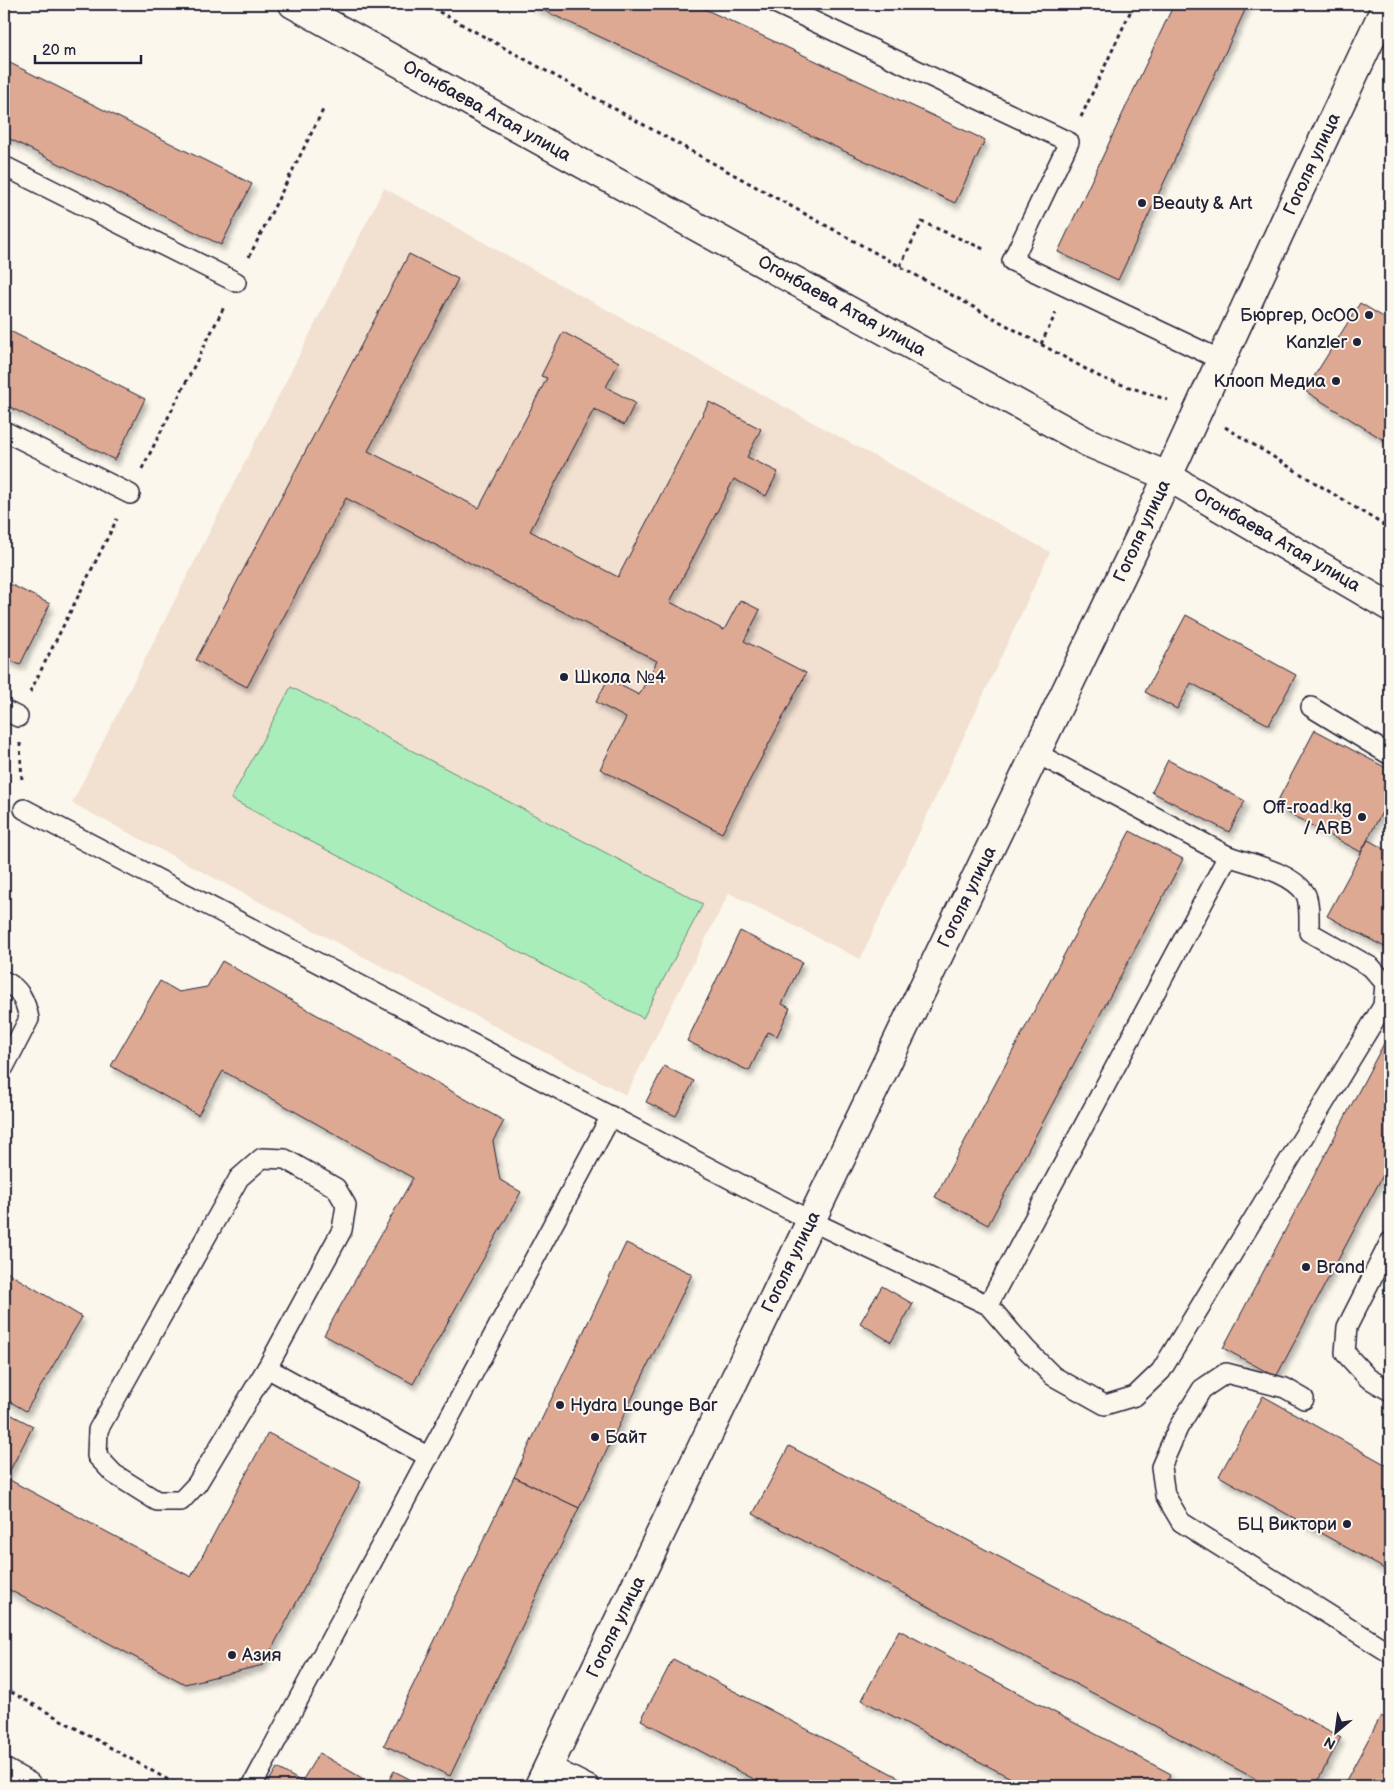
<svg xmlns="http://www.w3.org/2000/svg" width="1394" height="1790" font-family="'Balsamiq Sans',sans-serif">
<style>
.built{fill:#f2e0d1}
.grass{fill:#a9eeba;stroke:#66887a}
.building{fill:#dea993;stroke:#22223b;filter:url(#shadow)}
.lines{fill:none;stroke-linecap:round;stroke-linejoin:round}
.lane-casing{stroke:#22223b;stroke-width:22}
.street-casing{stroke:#22223b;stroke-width:31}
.secondary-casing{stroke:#22223b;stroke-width:31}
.path{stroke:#22223b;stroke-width:3;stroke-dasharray:4 4;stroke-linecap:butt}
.lane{stroke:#fbf7ec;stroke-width:19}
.street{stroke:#fbf7ec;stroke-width:28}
.secondary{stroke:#fbf7ec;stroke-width:28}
.poi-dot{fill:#22223b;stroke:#fbf7ec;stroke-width:2}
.labels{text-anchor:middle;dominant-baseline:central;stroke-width:4;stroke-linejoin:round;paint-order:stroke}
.street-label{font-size:18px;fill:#22223b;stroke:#fbf7ec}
.poi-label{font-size:18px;fill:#22223b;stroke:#fbf7ec;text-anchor:start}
</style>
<defs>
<filter id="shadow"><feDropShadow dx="3" dy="5.5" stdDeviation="2.5" flood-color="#0004"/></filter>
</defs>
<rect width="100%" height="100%" fill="#fbf7ec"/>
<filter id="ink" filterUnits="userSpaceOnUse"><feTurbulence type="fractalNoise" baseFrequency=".02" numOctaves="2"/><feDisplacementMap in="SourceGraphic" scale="10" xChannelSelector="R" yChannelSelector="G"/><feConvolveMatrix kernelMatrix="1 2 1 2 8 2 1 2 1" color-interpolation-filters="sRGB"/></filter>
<g filter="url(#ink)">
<path class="built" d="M384 188 1050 552 860 959 729 893 626 1095 72 803Z"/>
<path class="grass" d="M291 687 703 904 643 1018 231 799Z"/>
<g class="building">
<path d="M530 4H694L985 140 955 203Z"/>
<path d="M1174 4H1248L1118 280 1058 252Z"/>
<path d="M4 60 252 184 221 245 4 136Z"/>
<path d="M409 254 458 279 368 451 479 508 547 378 541 376 563 332 619 362 606 387 635 403 624 425 594 409 530 531 618 577 709 402 761 429 747 457 778 472 766 496 734 479 670 602 724 630 740 600 760 610 744 641 806 673 722 833 600 769 626 718 596 702 608 679 639 695 657 661 346 498 247 687 196 660Z"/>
<path d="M1360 303 1390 321V444L1305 391Z"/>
<path d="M4 328 145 399 115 460 4 404Z"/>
<path d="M4 581 50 604 20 665 4 657Z"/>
<path d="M1186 615 1296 675 1269 725 1191 683 1177 709 1145 692Z"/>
<path d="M1315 730 1390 770V797L1361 852 1275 806Z"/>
<path d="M1168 760 1245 801 1229 832 1152 792Z"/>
<path d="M1130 831 1183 859 988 1225 935 1197Z"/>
<path d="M1368 840 1390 852V950L1327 916Z"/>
<path d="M740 931 802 962 782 1004 790 1008 777 1036 768 1032 749 1071 687 1041Z"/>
<path d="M222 961 504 1121 493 1141 500 1180 521 1192 413 1384 324 1335 413 1178 223 1071 198 1115 111 1066 160 981 179 992 207 987Z"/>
<path d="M1390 1032V1162L1276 1377 1223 1348Z"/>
<path d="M664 1066 694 1081 676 1116 646 1102Z"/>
<path d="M626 1243 692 1274 579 1508 514 1477Z"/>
<path d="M5 1271 82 1317 26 1411 4 1398V1274Z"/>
<path d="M882 1286 913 1304 891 1342 860 1323Z"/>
<path d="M1263 1396 1390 1467V1572L1219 1476Z"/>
<path d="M4 1411 33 1426 6 1478 191 1577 268 1433 361 1482 263 1665 185 1684 4 1587Z"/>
<path d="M789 1446 1341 1737 1315 1786H1269L753 1514Z"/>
<path d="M514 1477 579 1508 450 1776 384 1745Z"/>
<path d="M899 1630 1171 1774 1165 1786H1026L862 1700Z"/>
<path d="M673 1659 915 1786H767L641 1720Z"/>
<path d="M1381 1716 1390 1721V1786H1343Z"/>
<path d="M319 1753 362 1778 357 1786H299Z"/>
<path d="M277 1768 302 1782 299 1786H266Z"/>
<path d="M394 1771 423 1786H386Z"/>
</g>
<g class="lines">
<g class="lane-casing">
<g id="lane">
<path d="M777 4 1069 142 1012 261 1221 360"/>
<path d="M4 166 236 282"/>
<path d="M4 431 130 494"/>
<path d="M1311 707 1390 755"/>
<path d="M4 710 18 717"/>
<path d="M1036 753 1228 856"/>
<path d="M24 809 761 1195 811 1221 988 1305 1228 856C1251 864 1291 872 1305 893 1310 901 1309 922 1309 932L1371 967 1385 983 1383 1006 1161 1371 1135 1396 1105 1405 1053 1376 1026 1349 988 1305"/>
<path d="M4 981C20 988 26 1002 29 1019L4 1067"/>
<path d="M262 1158 285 1159 336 1188 346 1205 342 1230 267 1368 197 1484 181 1501H157L114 1474 97 1456 98 1430 239 1178Z"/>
<path d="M1390 1242 1347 1327 1345 1353 1368 1378 1390 1391"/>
<path d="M267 1368 429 1457"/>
<path d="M1304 1399 1285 1388 1226 1373 1202 1389 1178 1428 1161 1467 1165 1495 1181 1522 1390 1653"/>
<path d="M549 1765 590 1786"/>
<path d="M252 1786 611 1116"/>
</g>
</g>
<g class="street-casing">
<g id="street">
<path d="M293 4 1087 442 1167 476 1390 607"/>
<path d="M539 1786 1139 539 1285 221 1387 4"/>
</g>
</g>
<g class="secondary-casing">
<path id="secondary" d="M4 1773 27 1786"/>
</g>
<g class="path">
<path d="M425 4 1102 378 1168 400"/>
<path d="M1081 117 1134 4"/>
<path d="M249 257 323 110"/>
<path d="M900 266 922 222 986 250"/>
<path d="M1041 344 1056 313"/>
<path d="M1225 427 1390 529"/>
<path d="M142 469 224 307"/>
<path d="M30 692 117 519"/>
<path d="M20 743 22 782"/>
<path d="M4 1688 179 1786"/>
</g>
<use href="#lane" class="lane"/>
<use href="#street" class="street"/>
<use href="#secondary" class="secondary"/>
</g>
</g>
<g class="poi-dot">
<circle cx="1142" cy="203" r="5"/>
<circle cx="1369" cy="315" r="5"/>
<circle cx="1357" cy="342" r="5"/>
<circle cx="1336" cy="381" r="5"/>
<circle cx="564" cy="677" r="5"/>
<circle cx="1362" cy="817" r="5"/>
<circle cx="1306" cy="1267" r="5"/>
<circle cx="560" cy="1405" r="5"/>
<circle cx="595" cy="1437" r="5"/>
<circle cx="1347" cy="1524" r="5"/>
<circle cx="232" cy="1655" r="5"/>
</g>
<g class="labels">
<g class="street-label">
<text transform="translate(487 111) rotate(29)">Огонбаева Атая улица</text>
<text transform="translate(1312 164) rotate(-65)">Гоголя улица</text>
<text transform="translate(842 306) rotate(29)">Огонбаева Атая улица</text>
<text transform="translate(1142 531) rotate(-65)">Гоголя улица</text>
<text transform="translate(1277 540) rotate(30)">Огонбаева Атая улица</text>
<text transform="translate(967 897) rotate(-64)">Гоголя улица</text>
<text transform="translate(791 1262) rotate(-64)">Гоголя улица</text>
<text transform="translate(616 1627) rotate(-64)">Гоголя улица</text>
</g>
<g class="poi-label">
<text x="1152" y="203">Beauty &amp; Art</text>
<text x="1359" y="315" text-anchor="end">Бюргер, ОсОО</text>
<text x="1347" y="342" text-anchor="end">Kanzler</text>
<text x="1326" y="381" text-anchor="end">Клооп Медиа</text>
<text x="574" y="677">Школа №4</text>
<text x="1352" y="807" text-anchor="end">Off-road.kg<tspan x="1352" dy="21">/ ARB</tspan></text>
<text x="1316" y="1267">Brand</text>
<text x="570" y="1405">Hydra Lounge Bar</text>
<text x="605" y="1437">Байт</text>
<text x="1337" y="1524" text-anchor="end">БЦ Виктори</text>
<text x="242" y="1655">Азия</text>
</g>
</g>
<rect width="1394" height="1790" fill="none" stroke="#fbf7ec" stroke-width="20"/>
<rect x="10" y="10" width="1374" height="1770" fill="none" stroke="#22223b" stroke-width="2" filter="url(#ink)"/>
<g transform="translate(1336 1732) rotate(209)" stroke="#fbf7ec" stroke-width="4" paint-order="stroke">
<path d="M0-4L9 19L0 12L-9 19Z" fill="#22223b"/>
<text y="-8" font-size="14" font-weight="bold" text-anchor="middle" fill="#22223b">N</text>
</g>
<path d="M35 55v8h106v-8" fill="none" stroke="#22223b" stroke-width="2.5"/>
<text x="42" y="55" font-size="15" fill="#22223b" stroke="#fbf7ec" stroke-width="4" paint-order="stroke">20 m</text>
</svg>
